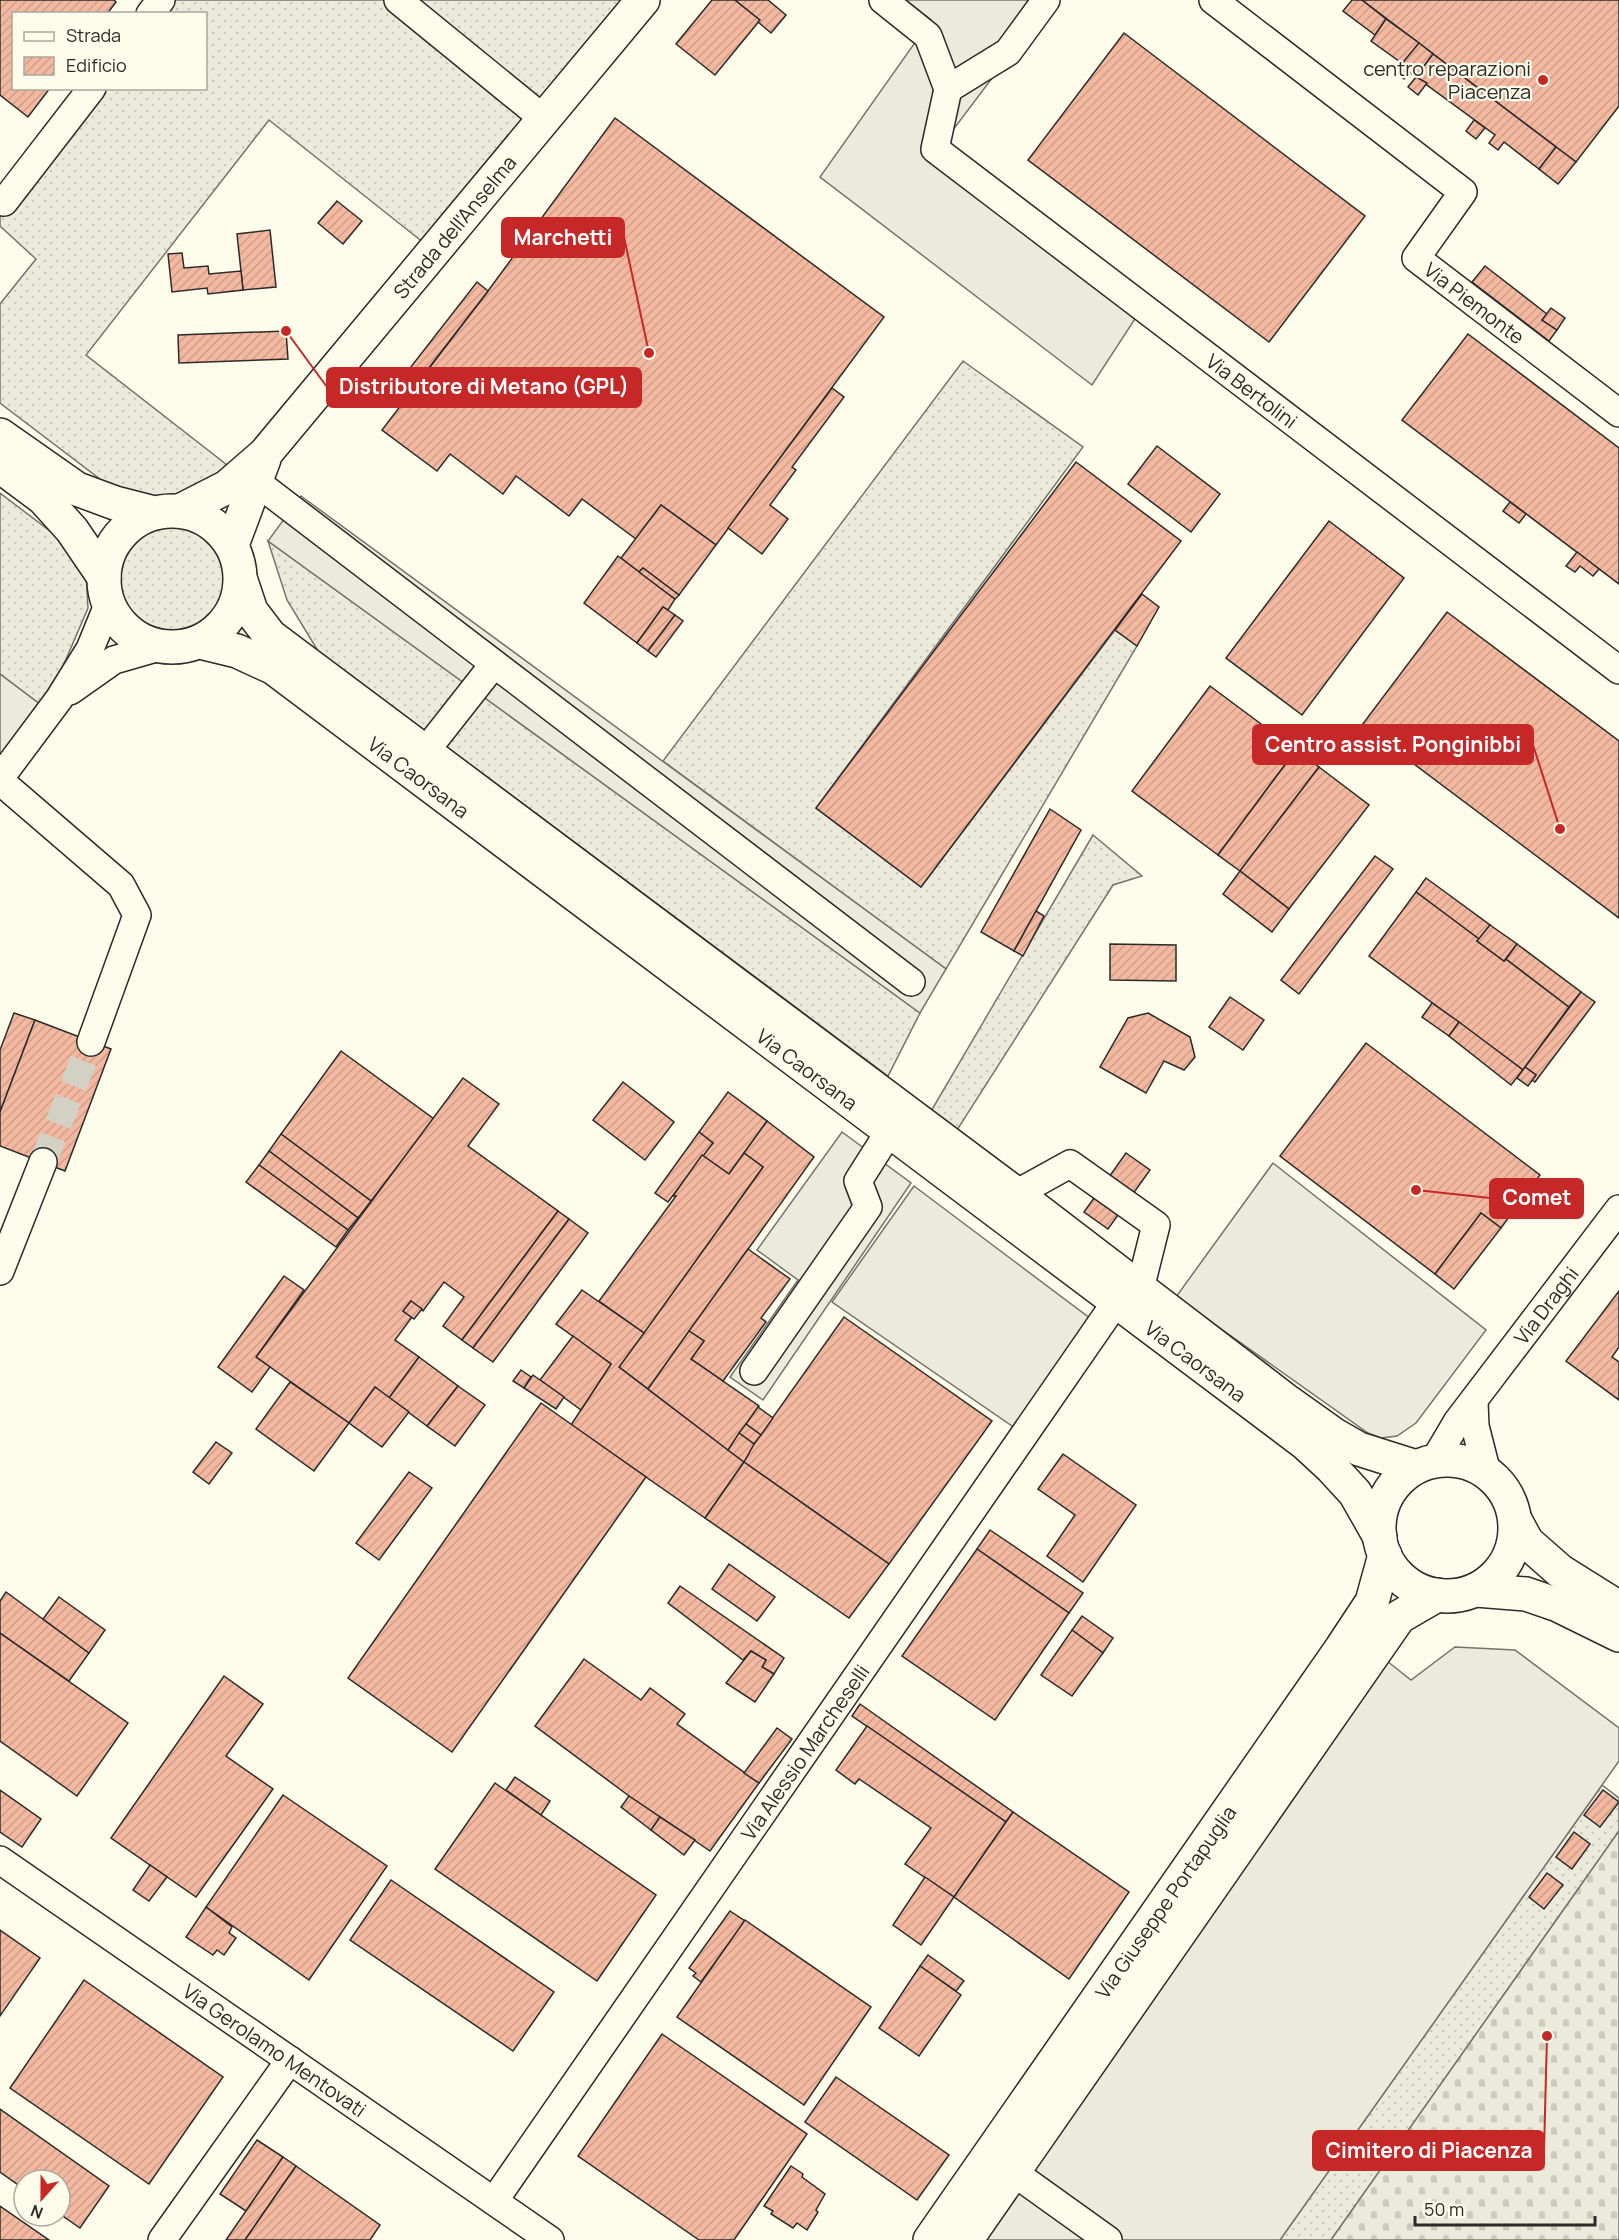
<svg xmlns="http://www.w3.org/2000/svg" width="1619" height="2240" font-family="Manrope,sans-serif">
<style>
.grass{fill:url(#grass-dots);stroke:#74746e;stroke-width:1.5}
.cemetery{fill:url(#cemetery-stones);stroke:#74746e;stroke-width:1.5}
.parking{fill:#eceadb;stroke:#74746e;stroke-width:1.5}
.building{fill:url(#building-hatch);stroke:#2b2b2b;stroke-width:1.5}
.lines{fill:none;stroke-linecap:round;stroke-linejoin:round}
.minor-tunnel{stroke:#d3d1c4;stroke-width:27;stroke-dasharray:27 14;stroke-linecap:butt}
.minor-casing{stroke:#2b2b2b;stroke-width:30}
.major-casing{stroke:#2b2b2b;stroke-width:36}
.minor{stroke:#fdfbea;stroke-width:27}
.major{stroke:#fdfbea;stroke-width:33}
.poi-dot{fill:#c62828;stroke:#fdfbea;stroke-width:2}
.labels{text-anchor:middle;dominant-baseline:central;stroke-width:4.5;stroke-linejoin:round;paint-order:stroke}
.poi-label{font-size:20px;fill:#2b2b2b;stroke:#fdfbea;text-anchor:end}
.street-label{font-size:20px;fill:#2b2b2b;stroke:#fdfbea}
.leader{fill:none;stroke:#c62828;stroke-width:2}
.callout-dot{fill:#c62828;stroke:#fdfbea;stroke-width:2}
.callout{fill:#c62828;stroke:#c62828;stroke-width:2}
.callout-label{font-size:21px;text-anchor:middle;font-weight:bold;fill:#fff}
</style>
<defs>
<pattern id="grass-dots" width="8" height="8" patternUnits="userSpaceOnUse" patternTransform="scale(1.5)"><rect width="8" height="8" fill="#ecebdb"/><path d="M2 2h.1M6 6h.1" fill="none" stroke="#cbcabc" stroke-width="1.8" stroke-linecap="round"/></pattern>
<pattern id="cemetery-stones" width="16" height="16" patternUnits="userSpaceOnUse" patternTransform="scale(1.5)"><rect width="16" height="16" fill="#ecebdb"/><path d="M2 7V4a2 2 0 0 1 4 0v3zM10 15v-3a2 2 0 0 1 4 0v3z" fill="#cbcabc"/></pattern>
<pattern id="building-hatch" width="6" height="6" patternUnits="userSpaceOnUse" patternTransform="scale(1.5)"><rect width="6" height="6" fill="#f2b8a0"/><path d="M-1 1l2-2M0 6l6-6M5 7l2-2" fill="none" stroke="#d09e8a"/></pattern>
</defs>
<rect width="100%" height="100%" fill="#fdfbea"/>
<g class="grass">
<path d="M157 0H623L424 243 269 120 86 355 236 472 162 500 104 482 0 403V304L36 259 0 226V208L92 89 206 88V14L150 13Z"/>
<path d="M963 361 1083 447 816 808 921 887 1115 630 1137 646 946 969 663 761Z"/>
<path d="M0 493 67 544 86 574 88 608 45 708 0 674Z"/>
<circle cx="171" cy="580" r="60"/>
<path d="M268 541 920 1013 888 1076 318 651 287 600Z"/>
<path d="M1093 835 1142 876 1113 885 952 1138 927 1118Z"/>
<path d="M1602 1785 1619 1798V1831L1331 2240H1280Z"/>
</g>
<path class="cemetery" d="M1619 1831V2240H1331Z"/>
<g class="parking">
<path d="M906 0H1051L940 147 1144 305 1092 385 820 177 931 20Z"/>
<path d="M301 496 946 969 920 1013 268 541Z"/>
<path d="M0 674 45 708 0 763Z"/>
<path d="M842 1132 911 1183 763 1400 730 1377 798 1280 757 1250Z"/>
<path d="M1273 1163 1486 1330 1416 1423 1397 1436 1381 1438 1368 1433 1176 1297Z"/>
<path d="M914 1186 1099 1325 1025 1435 832 1302Z"/>
<path d="M1455 1647 1515 1650 1619 1728V1761L1280 2240H966L1373 1650 1411 1680Z"/>
</g>
<g class="building">
<path d="M0 0H114L116 2 107 14H14V88H50L28 117 0 95Z"/>
<path d="M712 0H735L760 20 715 75 676 44Z"/>
<path d="M735 0H768L786 15 771 33 758 22 760 20Z"/>
<path d="M1352 0H1362L1386 19 1375 35 1343 11Z"/>
<path d="M1362 0H1619V106L1576 162Z"/>
<path d="M1386 19 1419 43 1403 64 1371 41Z"/>
<path d="M1124 33 1365 216 1269 342 1028 160Z"/>
<path d="M1419 43 1433 54 1416 77 1409 72 1404 79 1395 72Z"/>
<path d="M1433 54 1556 147 1539 169 1504 142 1498 150 1489 143 1495 135 1416 77Z"/>
<path d="M1416 77 1427 83 1418 95 1408 87Z"/>
<path d="M615 118 884 317 716 545 661 505 636 539 582 499 569 516 516 476 503 494 450 454 437 471 382 430 488 291Z"/>
<path d="M1474 120 1485 128 1476 139 1466 131Z"/>
<path d="M1556 147 1576 162 1558 184 1539 169Z"/>
<path d="M337 201 362 221 343 244 318 223Z"/>
<path d="M270 230 276 287 243 290 237 234Z"/>
<path d="M182 253 184 268 208 266 209 274 241 271 243 290 208 294 207 288 172 292 168 254Z"/>
<path d="M1485 266 1547 314 1542 320 1557 330 1549 341 1472 282Z"/>
<path d="M477 282 488 291 408 395 396 386Z"/>
<path d="M1551 308 1565 318 1557 330 1542 320Z"/>
<path d="M286 331 288 359 179 363 178 335Z"/>
<path d="M1468 334 1619 448V584L1402 420Z"/>
<path d="M832 388 844 397 792 467 796 470 770 505 788 519 762 554 728 528Z"/>
<path d="M1157 446 1220 494 1191 532 1128 484Z"/>
<path d="M1076 462 1181 541 921 887 816 808Z"/>
<path d="M1510 502 1526 514 1519 523 1503 511Z"/>
<path d="M661 505 716 545 679 595 643 568 639 572 621 558Z"/>
<path d="M1329 521 1404 578 1302 715 1226 658Z"/>
<path d="M1577 552 1599 569 1593 576 1580 566 1575 572 1566 566Z"/>
<path d="M618 556 675 599 668 610 663 607 637 643 584 603Z"/>
<path d="M643 568 679 595 675 599 639 572Z"/>
<path d="M1142 594 1159 607 1137 646 1115 630Z"/>
<path d="M663 607 675 615 648 651 637 643Z"/>
<path d="M1447 612 1619 741V918L1362 725Z"/>
<path d="M675 615 683 621 656 657 648 651Z"/>
<path d="M1210 686 1296 750 1218 855 1132 791Z"/>
<path d="M1296 750 1319 767 1240 871 1218 855Z"/>
<path d="M1319 767 1369 805 1289 909 1240 871Z"/>
<path d="M1050 809 1081 830 1014 951 981 932Z"/>
<path d="M1375 856 1393 869 1299 994 1281 980Z"/>
<path d="M1240 871 1289 909 1272 932 1223 894Z"/>
<path d="M1426 878 1490 925 1479 939 1416 892Z"/>
<path d="M1416 892 1479 939 1477 941 1504 961 1506 959 1569 1007 1523 1070 1369 956Z"/>
<path d="M1036 911 1044 916 1023 956 1014 951Z"/>
<path d="M1490 925 1517 944 1504 961 1477 941Z"/>
<path d="M1110 944 1176 945V981L1110 980Z"/>
<path d="M1517 944 1581 992 1569 1007 1506 959Z"/>
<path d="M1581 992 1595 1002 1535 1082 1532 1080 1536 1075 1525 1067Z"/>
<path d="M1230 997 1264 1020 1243 1050 1209 1027Z"/>
<path d="M1432 1003 1459 1022 1449 1036 1422 1017Z"/>
<path d="M14 1013 35 1020 0 1112V1050Z"/>
<path d="M1148 1013 1190 1037 1195 1057 1184 1070 1164 1061 1146 1093 1100 1067 1128 1018Z"/>
<path d="M35 1020 111 1049 65 1171 0 1146V1112Z"/>
<path d="M1459 1022 1523 1070 1511 1085 1449 1036Z"/>
<path d="M1366 1043 1540 1175 1501 1228 1481 1213 1435 1274 1280 1156Z"/>
<path d="M341 1051 434 1119 371 1201 281 1134Z"/>
<path d="M1525 1067 1536 1075 1528 1086 1517 1078Z"/>
<path d="M463 1078 499 1104 468 1146 558 1211 462 1340 443 1326 464 1297 444 1282 423 1311 411 1301 403 1311 412 1317 395 1340 419 1357 389 1398 375 1387 349 1423 256 1357Z"/>
<path d="M623 1082 674 1122 645 1160 593 1120Z"/>
<path d="M728 1092 767 1121 729 1174 702 1155 713 1143 699 1132Z"/>
<path d="M767 1121 814 1157 648 1389 619 1367 763 1167 744 1153Z"/>
<path d="M699 1132 713 1143 668 1202 655 1193Z"/>
<path d="M281 1134 371 1201 358 1218 269 1151Z"/>
<path d="M269 1151 358 1218 348 1230 259 1165Z"/>
<path d="M744 1153 763 1167 644 1333 599 1301 676 1196H673L702 1155 729 1174Z"/>
<path d="M1126 1153 1150 1170 1108 1229 1084 1212Z"/>
<path d="M259 1165 348 1230 336 1247 246 1182Z"/>
<path d="M558 1211 569 1219 473 1348 462 1340Z"/>
<path d="M1481 1213 1501 1228 1454 1289 1435 1274Z"/>
<path d="M569 1219 588 1233 493 1362 473 1348Z"/>
<path d="M748 1249 790 1279 761 1318 766 1322 723 1381 691 1359 704 1341 689 1331Z"/>
<path d="M284 1276 304 1290 256 1357 270 1367 252 1392 218 1367Z"/>
<path d="M582 1290 644 1333 619 1367 744 1462 705 1518 571 1425 611 1364 556 1324Z"/>
<path d="M1619 1291V1347L1612 1357 1619 1362V1400L1566 1361Z"/>
<path d="M411 1301 422 1309 414 1319 403 1311Z"/>
<path d="M844 1317 992 1421 889 1564 744 1462 754 1444Z"/>
<path d="M689 1331 704 1341 691 1359 759 1406 728 1450 648 1389Z"/>
<path d="M573 1336 611 1364 581 1410 540 1380Z"/>
<path d="M419 1357 458 1386 427 1426 389 1398Z"/>
<path d="M521 1370 531 1377 524 1388 513 1381Z"/>
<path d="M533 1375 564 1397 556 1409 524 1388Z"/>
<path d="M290 1382 349 1423 314 1471 256 1429Z"/>
<path d="M458 1386 485 1405 455 1446 427 1426Z"/>
<path d="M375 1387 409 1412 382 1447 349 1423Z"/>
<path d="M541 1403 646 1477 452 1752 348 1678Z"/>
<path d="M758 1407 773 1418 761 1435 746 1424Z"/>
<path d="M746 1424 761 1435 754 1444 739 1433Z"/>
<path d="M739 1433 754 1444 744 1462 728 1450Z"/>
<path d="M216 1442 232 1453 209 1484 193 1472Z"/>
<path d="M1063 1454 1136 1505 1083 1582 1047 1556 1075 1515 1038 1489Z"/>
<path d="M744 1462 889 1564 849 1618 705 1518Z"/>
<path d="M409 1472 432 1488 379 1560 356 1543Z"/>
<path d="M990 1530 1083 1593 1069 1613 977 1549Z"/>
<path d="M977 1549 1069 1613 995 1720 902 1656Z"/>
<path d="M729 1564 775 1597 757 1621 712 1589Z"/>
<path d="M680 1586 784 1658 774 1674 762 1667 766 1660 751 1651 743 1660 668 1603Z"/>
<path d="M6 1592 89 1653 69 1681 0 1633V1601Z"/>
<path d="M59 1597 105 1630 89 1653 43 1619Z"/>
<path d="M1082 1616 1113 1638 1103 1653 1072 1630Z"/>
<path d="M1072 1630 1103 1653 1072 1696 1041 1675Z"/>
<path d="M0 1633 128 1723 77 1796 0 1741Z"/>
<path d="M751 1651 766 1660 762 1667 774 1674 755 1702 726 1683Z"/>
<path d="M584 1659 641 1700 650 1688 685 1714 677 1724 759 1783 710 1851 629 1796 535 1726Z"/>
<path d="M224 1676 263 1704 226 1756 273 1789 196 1897 111 1838Z"/>
<path d="M860 1704 1013 1812 1006 1822 852 1716Z"/>
<path d="M867 1726 1006 1822 954 1897 905 1864 931 1828 859 1779 855 1784 836 1770Z"/>
<path d="M777 1728 792 1739 759 1783 744 1773Z"/>
<path d="M515 1777 550 1801 541 1815 506 1790Z"/>
<path d="M495 1783 656 1895 597 1981 435 1869Z"/>
<path d="M0 1790 41 1819 22 1847 0 1832Z"/>
<path d="M1603 1790 1619 1802 1600 1827 1584 1815Z"/>
<path d="M283 1795 387 1866 309 1980 206 1907Z"/>
<path d="M629 1796 660 1817 651 1830 621 1807Z"/>
<path d="M1013 1812 1129 1892 1069 1979 954 1897Z"/>
<path d="M660 1817 695 1840 684 1855 651 1830Z"/>
<path d="M1574 1832 1590 1844 1572 1869 1556 1857Z"/>
<path d="M150 1865 167 1877 149 1901 133 1890Z"/>
<path d="M1547 1873 1563 1885 1544 1909 1529 1897Z"/>
<path d="M925 1877 954 1897 921 1945 893 1925Z"/>
<path d="M391 1880 554 1992 513 2051 350 1940Z"/>
<path d="M206 1907 232 1927 229 1933 236 1938 224 1955 217 1950 213 1955 186 1937Z"/>
<path d="M730 1911 745 1921 701 1982 693 1976 696 1973 689 1968Z"/>
<path d="M745 1920 871 2007 804 2105 677 2017Z"/>
<path d="M0 1930 40 1958 0 2016Z"/>
<path d="M928 1955 964 1981 956 1991 920 1966Z"/>
<path d="M920 1966 961 1995 919 2056 879 2028Z"/>
<path d="M84 1980 223 2077 149 2184 10 2088Z"/>
<path d="M662 2034 807 2134 734 2240H699L578 2156Z"/>
<path d="M836 2077 949 2155 917 2200 805 2122Z"/>
<path d="M0 2109 109 2186 80 2228 60 2214V2180H24V2189L0 2172Z"/>
<path d="M257 2140 283 2157 246 2211 220 2194Z"/>
<path d="M283 2157 296 2166 245 2240H226Z"/>
<path d="M296 2166 380 2225 370 2240H245Z"/>
<path d="M791 2166 803 2174 802 2177 825 2194 816 2210 818 2212 807 2230 797 2223 793 2228 771 2214 773 2211 764 2206Z"/>
<path d="M0 2206 49 2240H0Z"/>
</g>
<g class="lines">
<path class="minor-tunnel" d="M43 1162 91 1042"/>
<g class="minor-casing">
<g id="minor">
<path d="M398 0 544 119"/>
<path d="M883 0 928 36 948 89 1008 52 1046 0"/>
<path id="s1" d="M1213 0 1463 192 1416 258 1619 413"/>
<path d="M150 14 161 0"/>
<path id="s2" d="M948 89 935 149 1619 670"/>
<path d="M0 199 4 202 92 88"/>
<path d="M255 481 911 982"/>
<path d="M70 691 114 660 159 647"/>
<path d="M424 753 494 664"/>
<path d="M0 778 59 699 90 649 108 605"/>
<path d="M0 781 121 885 137 915 91 1042"/>
<path d="M1016 1194 1070 1164 1156 1225 1140 1289"/>
<path d="M0 1271 43 1162"/>
<path d="M754 1371 868 1207 858 1181 889 1132"/>
<path d="M1474 1402 1475 1426 1487 1473"/>
<path id="s3" d="M1434 1461 1457 1422 1619 1209"/>
<path id="s4" d="M0 1860 550 2240"/>
<path d="M1013 2172 1108 2240"/>
<path id="s5" d="M494 2201 1116 1302"/>
<path d="M162 2240 290 2060"/>
</g>
</g>
<g class="major-casing">
<g id="major">
<path d="M0 435 77 489 115 503 154 513"/>
<path d="M0 466 43 498 72 530 104 577"/>
<circle cx="172" cy="579" r="68"/>
<path id="s6" d="M180 511 227 487 265 454 643 0"/>
<path d="M232 545 264 459"/>
<path d="M241 581 251 611 270 636 1016 1194 1288 1402 1333 1434 1359 1449 1416 1467"/>
<path id="s7" d="M200 642 237 651 274 668 1305 1443 1332 1468 1355 1493 1380 1537"/>
<circle cx="1447" cy="1528" r="68"/>
<path d="M1515 1520 1527 1542 1560 1571 1619 1608"/>
<path d="M1476 1590 1526 1594 1558 1605 1619 1635"/>
<path id="s8" d="M930 2240 1341 1649 1372 1602 1385 1555"/>
<path d="M966 2240 1399 1617 1437 1595"/>
</g>
</g>
<use href="#minor" class="minor"/>
<use href="#major" class="major"/>
</g>
<circle class="poi-dot" cx="1543" cy="80" r="6"/>
<g class="labels">
<g class="poi-label">
<text x="1531" y="68">centro reparazioni<tspan x="1531" dy="23">Piacenza</tspan></text>
</g>
<g class="street-label">
<text stroke="none"><textPath href="#s6" startOffset="399">Strada dell'Anselma</textPath></text>
<text stroke="none"><textPath href="#s1" startOffset="470">Via Piemonte</textPath></text>
<text stroke="none"><textPath href="#s2" startOffset="460">Via Bertolini</textPath></text>
<text stroke="none"><textPath href="#s7" startOffset="260">Via Caorsana</textPath></text>
<text stroke="none"><textPath href="#s7" startOffset="746">Via Caorsana</textPath></text>
<text stroke="none"><textPath href="#s3" startOffset="192">Via Draghi</textPath></text>
<text stroke="none"><textPath href="#s7" startOffset="1232">Via Caorsana</textPath></text>
<text stroke="none"><textPath href="#s5" startOffset="546">Via Alessio Marcheselli</textPath></text>
<text stroke="none"><textPath href="#s8" startOffset="412">Via Giuseppe Portapuglia</textPath></text>
<text stroke="none"><textPath href="#s4" startOffset="334">Via Gerolamo Mentovati</textPath></text>
</g>
</g>
<path class="leader" d="M649 353L624 237M286 331L327 387M1560 829L1533 745M1416 1190L1490 1198M1547 2036L1544 2151"/>
<g class="callout-dot">
<circle cx="649" cy="353" r="6"/>
<circle cx="286" cy="331" r="6"/>
<circle cx="1560" cy="829" r="6"/>
<circle cx="1416" cy="1190" r="6"/>
<circle cx="1547" cy="2036" r="6"/>
</g>
<g class="callout">
<rect x="502" y="218" width="122" height="39" rx="6"/>
<rect x="327" y="368" width="314" height="39" rx="6"/>
<rect x="1253" y="725" width="280" height="39" rx="6"/>
<rect x="1490" y="1179" width="93" height="39" rx="6"/>
<rect x="1313" y="2131" width="231" height="39" rx="6"/>
</g>
<g class="callout-label">
<text x="563" y="245">Marchetti</text>
<text x="484" y="394">Distributore di Metano (GPL)</text>
<text x="1393" y="752">Centro assist. Ponginibbi</text>
<text x="1537" y="1205">Comet</text>
<text x="1429" y="2158">Cimitero di Piacenza</text>
</g>
<rect x="12" y="12" width="195" height="78" fill="#fdfbea" stroke="#a9a89e" stroke-width="1.5"/>
<rect x="24" y="32" width="30" height="9" fill="#fdfbea" stroke="#a9a89e" stroke-width="1.5"/>
<text x="66" y="42" font-size="18" fill="#2b2b2b">Strada</text>
<rect x="24" y="57" width="30" height="18" fill="url(#building-hatch)" stroke="#a9a89e" stroke-width="1.5"/>
<text x="66" y="72" font-size="18" fill="#2b2b2b">Edificio</text>
<g transform="translate(42 2198) rotate(201)"><circle r="28" fill="#fdfbea" stroke="#a9a89e" stroke-width="1.5"/>
<path d="M0-4.5L10 22L0 15L-10 22Z" fill="#c62828"/>
<text y="-9" font-size="16" font-weight="bold" text-anchor="middle" fill="#2b2b2b">N</text>
</g>
<path d="M1415 2216v9h180v-9" fill="none" stroke="#2b2b2b" stroke-width="3"/>
<text x="1424" y="2216" font-size="18" fill="#2b2b2b" stroke="#fdfbea" stroke-width="4.5" paint-order="stroke">50 m</text>
</svg>
